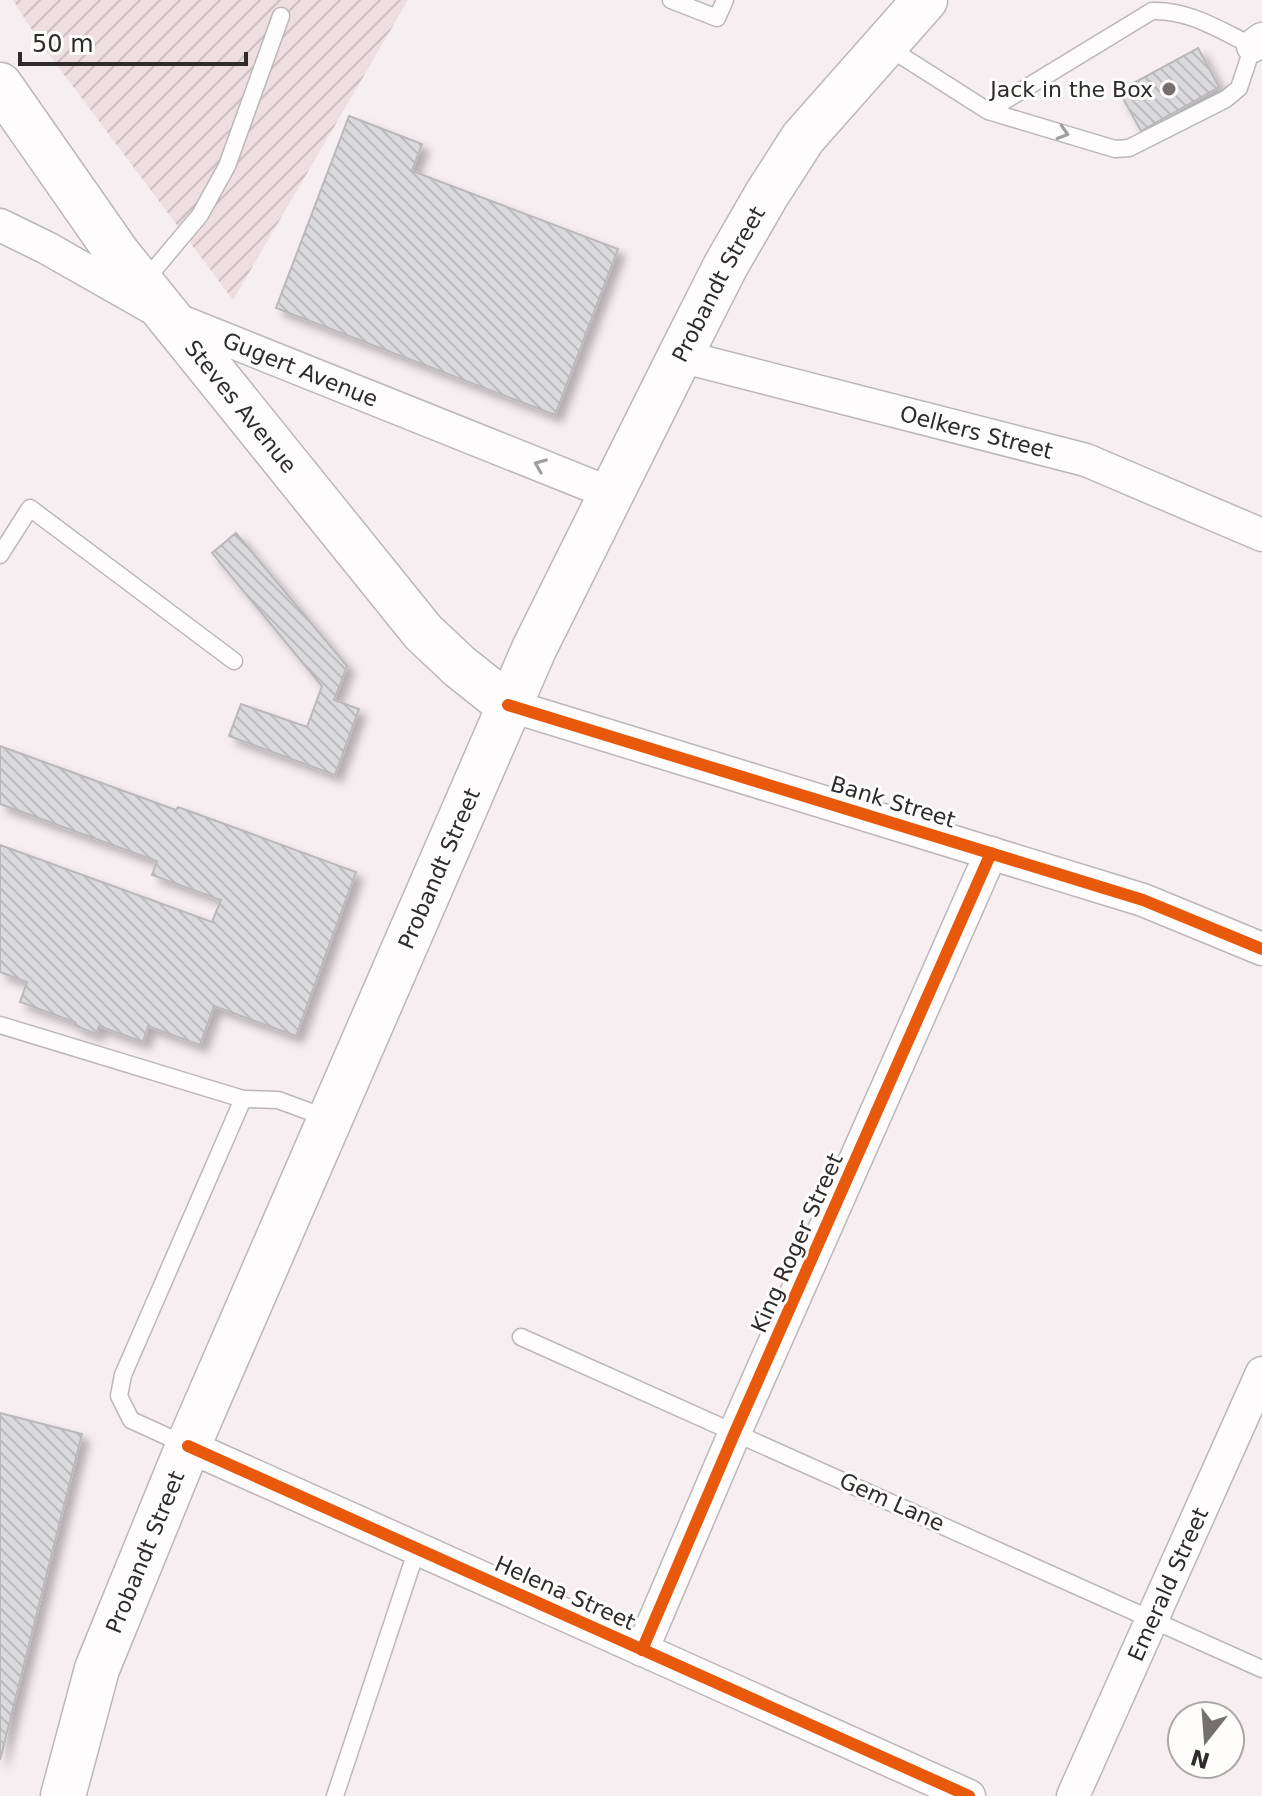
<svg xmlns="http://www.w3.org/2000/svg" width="1262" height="1796" font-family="'DejaVu Sans',sans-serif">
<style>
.industrial{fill:url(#industrial-furrows)}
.building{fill:url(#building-back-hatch);stroke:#bab8bb;stroke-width:2;filter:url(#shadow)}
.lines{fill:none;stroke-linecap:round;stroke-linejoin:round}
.service-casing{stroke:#bdb6b8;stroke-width:19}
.minor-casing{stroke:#bdb6b8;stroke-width:35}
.secondary-casing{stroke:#bdb6b8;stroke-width:47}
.service{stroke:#fefcfd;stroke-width:16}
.minor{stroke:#fefcfd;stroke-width:32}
.secondary{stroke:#fefcfd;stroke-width:44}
.cycleway-casing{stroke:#fffcfc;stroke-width:17}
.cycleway{stroke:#e8590c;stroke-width:12}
.oneway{stroke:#a19e9e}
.poi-dot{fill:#756f70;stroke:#fffcfc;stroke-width:3}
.labels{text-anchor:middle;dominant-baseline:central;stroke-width:6;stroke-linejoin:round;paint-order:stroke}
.poi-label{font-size:22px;fill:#2f2a2b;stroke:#fffcfc;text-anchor:end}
.street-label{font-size:22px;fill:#2f2a2b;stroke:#fffcfc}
</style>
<defs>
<pattern id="industrial-furrows" width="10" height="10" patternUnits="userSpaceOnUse" patternTransform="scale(2)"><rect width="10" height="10" fill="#efdee1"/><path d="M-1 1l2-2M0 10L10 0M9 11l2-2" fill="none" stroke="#cdbfc1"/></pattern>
<pattern id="building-back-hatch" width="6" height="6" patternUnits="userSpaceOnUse" patternTransform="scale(2)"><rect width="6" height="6" fill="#dad9dc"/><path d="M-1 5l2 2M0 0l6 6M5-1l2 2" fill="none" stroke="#bbbabd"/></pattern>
<filter id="shadow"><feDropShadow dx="7" dy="7" stdDeviation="4" flood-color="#0004"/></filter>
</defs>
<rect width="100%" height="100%" fill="#f6eef0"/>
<path class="industrial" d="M13 0H408L233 300 39 41Z"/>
<g class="building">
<path d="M1198 48 1219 87 1141 131 1119 91Z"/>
<path d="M349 116 422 144 412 171 618 249 555 415 276 308Z"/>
<path d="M236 533 347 666 334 700 359 709 335 775 229 736 241 704 307 727 322 686 212 553Z"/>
<path d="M0 746 176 810 178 807 356 872 296 1036 214 1006 200 1045 148 1026 143 1042 99 1026 96 1034 74 1025 75 1022 20 1002 27 982 0 972V845L212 922 221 900 152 875 157 861 0 804Z"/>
<path d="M0 1413 82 1434 0 1760Z"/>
</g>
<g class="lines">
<g class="service-casing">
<g id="service">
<path d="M671 0 717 18 725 0"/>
<path d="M886 46 988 111 1152 11C1188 9 1221 31 1253 46L1239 88 1226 99 1129 148 1115 149 988 111"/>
<path d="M142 284 200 215 227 166 281 16"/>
<path d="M0 555 30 508 234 661"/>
<path d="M0 1025 243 1099"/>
<path d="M521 1337 1262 1669"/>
<path d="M186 1445 131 1420 119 1396 123 1375 243 1099 278 1100 327 1118"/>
<path d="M335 1796 417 1549"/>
</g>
</g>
<g class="minor-casing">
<g id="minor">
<path d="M1253 46 1262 39"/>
<path id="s1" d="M0 225 47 248 165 315 612 494"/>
<path id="s2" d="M680 356 1086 460 1262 535"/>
<path d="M508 705 1143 900 1262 949"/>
<path d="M188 1446 969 1796"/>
<path d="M642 1650 735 1432 991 853"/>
<path id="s3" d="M1073 1796 1262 1373"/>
</g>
</g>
<g class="secondary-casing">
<g id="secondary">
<path id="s4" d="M0 85 118 254 423 632 459 666 508 705"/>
<path id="s5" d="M63 1796 97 1669 188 1446 534 649 680 356 726 265 767 194 803 138 925 0"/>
</g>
</g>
<use href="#service" class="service"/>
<use href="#minor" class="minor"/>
<use href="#secondary" class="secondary"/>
<g class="cycleway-casing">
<g id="cycleway">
<path d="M508 705 1143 900 1262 949"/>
<path d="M188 1446 969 1796"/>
<path d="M642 1650 735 1432 991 853"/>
</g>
</g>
<use href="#cycleway" class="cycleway"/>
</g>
<defs><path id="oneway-chevron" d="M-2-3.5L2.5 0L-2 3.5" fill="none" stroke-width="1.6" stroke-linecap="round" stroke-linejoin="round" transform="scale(2)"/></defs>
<g class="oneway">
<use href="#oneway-chevron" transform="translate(1063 133) rotate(17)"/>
<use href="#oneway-chevron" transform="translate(540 465) rotate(-158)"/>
</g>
<circle class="poi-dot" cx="1169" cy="89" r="8"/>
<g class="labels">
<g class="poi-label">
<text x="1153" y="89">Jack in the Box</text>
</g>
<g class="street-label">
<text stroke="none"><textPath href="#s5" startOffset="1650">Probandt Street</textPath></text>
<text stroke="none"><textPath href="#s1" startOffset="334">Gugert Avenue</textPath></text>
<text stroke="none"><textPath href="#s4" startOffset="402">Steves Avenue</textPath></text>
<text stroke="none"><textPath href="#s2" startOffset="306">Oelkers Street</textPath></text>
<text transform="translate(893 802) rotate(17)">Bank Street</text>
<text stroke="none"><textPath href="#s5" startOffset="1002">Probandt Street</textPath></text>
<text transform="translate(797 1243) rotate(-66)">King Roger Street</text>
<text transform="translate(892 1502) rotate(24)">Gem Lane</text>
<text stroke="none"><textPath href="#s5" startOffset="258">Probandt Street</textPath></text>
<text stroke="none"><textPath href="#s3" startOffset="232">Emerald Street</textPath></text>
<text transform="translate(565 1593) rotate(24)">Helena Street</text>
</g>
</g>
<g transform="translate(1206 1740) rotate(197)"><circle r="38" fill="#fffcfc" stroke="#aca8a8" stroke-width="2"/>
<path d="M0-6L14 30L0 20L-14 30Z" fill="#756f70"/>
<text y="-12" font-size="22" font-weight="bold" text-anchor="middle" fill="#2f2a2b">N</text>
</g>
<path d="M20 52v12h226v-12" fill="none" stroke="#2f2a2b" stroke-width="4"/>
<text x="32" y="52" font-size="24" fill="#2f2a2b" stroke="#fffcfc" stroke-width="6" paint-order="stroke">50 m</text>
</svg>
